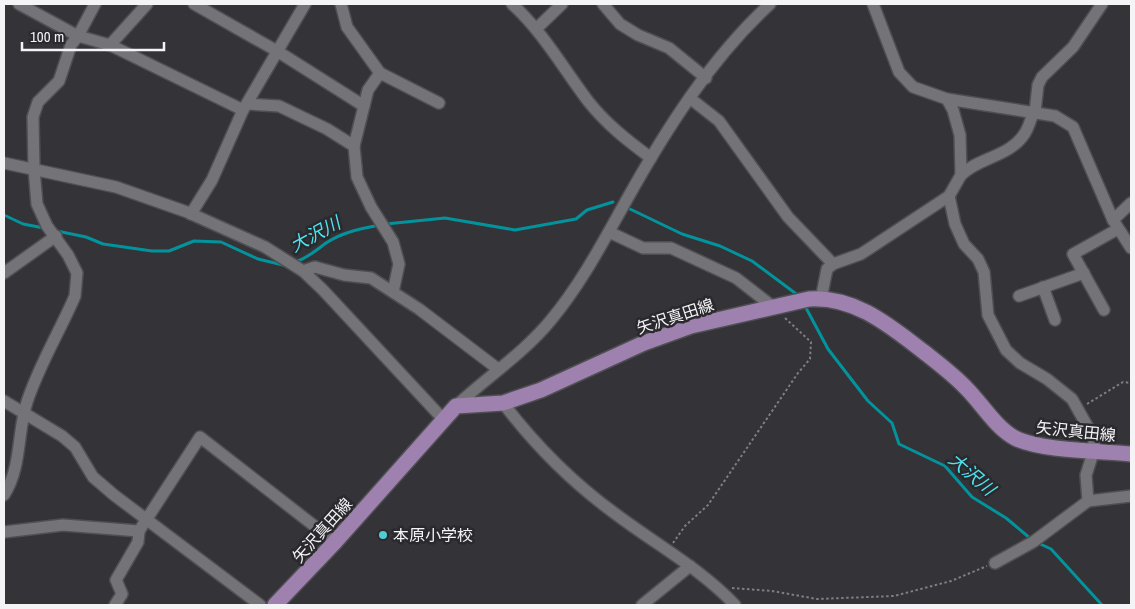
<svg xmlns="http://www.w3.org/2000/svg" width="1135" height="609" font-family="'Archivo Narrow','Noto Sans JP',sans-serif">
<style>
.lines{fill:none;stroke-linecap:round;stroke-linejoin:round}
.stream{stroke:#03939c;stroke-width:3}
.minor-casing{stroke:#4f4f53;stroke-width:14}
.major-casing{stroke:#4f4f53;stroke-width:18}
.path{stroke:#7f7e82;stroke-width:2;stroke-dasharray:2.5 2.5;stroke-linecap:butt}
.minor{stroke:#747378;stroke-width:11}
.major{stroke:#9f81b0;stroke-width:15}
.poi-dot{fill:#51ccd2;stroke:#2a292d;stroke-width:2}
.labels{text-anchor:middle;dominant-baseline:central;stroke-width:5;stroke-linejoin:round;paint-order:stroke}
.street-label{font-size:16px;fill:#f4f3f6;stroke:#2a292d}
.poi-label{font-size:16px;fill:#f4f3f6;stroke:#2a292d;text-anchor:start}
.water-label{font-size:18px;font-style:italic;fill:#4ce5f1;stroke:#2a292d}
</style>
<rect width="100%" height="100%" fill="#343337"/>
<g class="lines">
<g class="stream">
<path d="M630 209 682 234 720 246 752 261 799 296"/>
<path d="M4 215 23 224 44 228"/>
<path d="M386 224 445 218 515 230 576 219 587 210 613 202"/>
<path d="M57 231 86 237 103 244 152 251H169L194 241 221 242 258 259 283 265 287 264"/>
<path d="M295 262C308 258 315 251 326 243 343 232 360 229 380 225"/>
<path d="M805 306 828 349 868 401 892 423 899 444 945 466 972 497 1006 518 1031 539"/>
<path d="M1036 542 1051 549 1102 605"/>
</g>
<g class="minor-casing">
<g id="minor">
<path d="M19 4 78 36 110 45 243 110"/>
<path d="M194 4 277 51 364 106"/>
<path d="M341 4 347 27 380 73 439 103"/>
<path d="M512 4C543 32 563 68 588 101 606 124 628 141 651 158"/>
<path d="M603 4 620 24 638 35 669 48 706 78"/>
<path d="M873 4 899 72 913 87 947 99 1055 116 1073 127 1113 220 1131 248"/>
<path d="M536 29 562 4"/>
<path d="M110 45 147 4"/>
<path d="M380 73 368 90 354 146 357 177 371 207 393 242 399 264 393 292"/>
<path d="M691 99 719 121 788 217 833 264"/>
<path d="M247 104 279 106 327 129 354 146"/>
<path d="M1035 112 1038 85 1042 77 1073 47 1102 4"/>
<path d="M4 163 116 187 187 212 265 247 303 271 323 290 443 419"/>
<path d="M961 175C979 157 1010 157 1025 133 1029 127 1031 118 1034 111"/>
<path d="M949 196 955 224 964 244 978 259 984 272 988 315 1006 350 1020 363 1047 379 1072 399 1094 438V450L1086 475 1088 501"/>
<path d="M191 214 212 180 243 110 305 4"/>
<path d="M1113 220 1131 203"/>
<path d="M609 232 643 248H671L736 278 772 306"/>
<path d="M303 271 315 267 344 275 371 278 419 309 498 369"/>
<path d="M4 273 56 236"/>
<path d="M1043 287 1055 320"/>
<path d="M1019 296 1084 273"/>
<path d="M821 299 827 269 833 264 861 254 949 196 961 175 960 135 953 110 947 99"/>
<path d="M1104 310 1073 254 1118 229"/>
<path d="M4 401 62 436 75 447 93 477 114 495 260 605"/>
<path d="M503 403C535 445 574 484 617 515 657 545 701 569 735 605"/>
<path d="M456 406C487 377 524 353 551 320 581 284 603 242 626 201 665 131 711 58 770 4"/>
<path d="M4 495C22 467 17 432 27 402 39 365 60 331 75 296L77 273 68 255 47 226 37 204 34 169 33 117 38 102 59 81 71 45 78 36 95 4"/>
<path d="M4 532 63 525 139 531 200 437 335 542"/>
<path d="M995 563 1033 542 1088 501 1131 496"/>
<path d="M115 605 122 594 116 580 138 542 139 531"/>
<path d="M642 605 690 566"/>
</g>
</g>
<g class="major-casing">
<path id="major" d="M275 605 335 542 456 406 503 403 541 390 644 343 691 326 809 299C855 296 890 326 924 352 939 364 954 375 967 389 982 404 996 428 1015 438 1040 451 1101 451 1131 454"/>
</g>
<g class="path">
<path d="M1087 404 1123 382 1131 383"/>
<path d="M673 543 685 526 708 505 798 373 810 359 811 342 785 318"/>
<path d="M732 588 772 591 817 599 894 596 951 581 987 566"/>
</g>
<use href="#minor" class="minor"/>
<use href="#major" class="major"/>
</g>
<circle class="poi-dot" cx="383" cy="535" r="5"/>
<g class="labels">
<g class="street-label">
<text transform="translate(675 316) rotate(-18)">矢沢真田線</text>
<text transform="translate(1076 431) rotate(6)">矢沢真田線</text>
<text transform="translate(322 530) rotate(-48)">矢沢真田線</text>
</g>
<g class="poi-label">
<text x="393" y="535">本原小学校</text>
</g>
<g class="water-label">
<text transform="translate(315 234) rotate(-28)">大沢川</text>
<text transform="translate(972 474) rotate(41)">大沢川</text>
</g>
</g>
<rect width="1135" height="609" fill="none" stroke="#f4f3f6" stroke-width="10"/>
<path d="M22 42v8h142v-8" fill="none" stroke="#f4f3f6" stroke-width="2.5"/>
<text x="30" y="42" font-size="15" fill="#f4f3f6" stroke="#2a292d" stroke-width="4" paint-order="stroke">100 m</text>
</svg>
